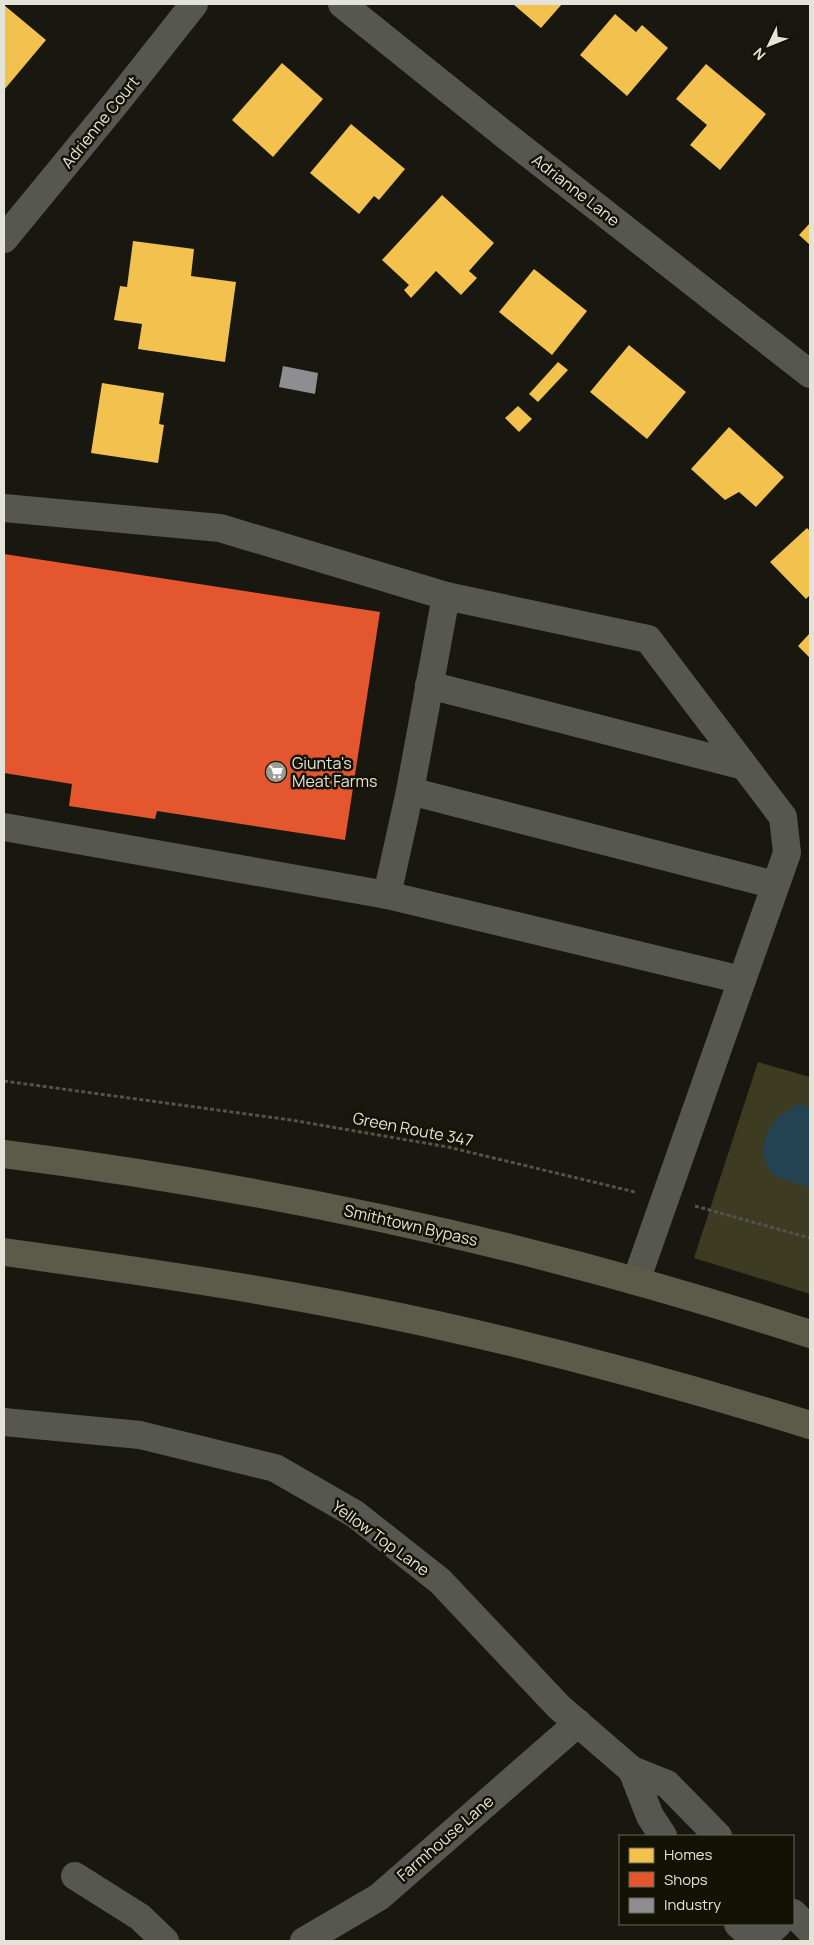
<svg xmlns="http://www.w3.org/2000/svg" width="814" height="1945" font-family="Manrope,sans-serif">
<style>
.green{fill:#3d3b22}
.water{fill:#244352}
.homes{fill:#f2c14e}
.shops{fill:#e4572e}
.industry{fill:#8d8d92}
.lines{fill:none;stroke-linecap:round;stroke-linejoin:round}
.path{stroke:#53524c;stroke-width:3;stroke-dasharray:4 2.5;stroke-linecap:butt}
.minor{stroke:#575751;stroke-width:28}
.highway{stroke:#5c5a48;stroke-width:28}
.labels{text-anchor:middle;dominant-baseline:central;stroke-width:5;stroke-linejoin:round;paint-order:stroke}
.street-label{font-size:16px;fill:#e4e3da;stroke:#131205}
.poi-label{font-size:16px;fill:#e4e3da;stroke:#131205;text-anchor:start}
</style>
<rect width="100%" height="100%" fill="#181810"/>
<path class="green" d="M758 1062 810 1077V1294L694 1258Z"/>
<path class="water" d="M799 1104 810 1107V1188L773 1175 763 1159 765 1136 778 1117Z"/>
<g class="homes">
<path d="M513 4H562L541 28Z"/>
<path d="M4 5 46 40 4 90Z"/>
<path d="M615 14 636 32 642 25 668 48 627 96 580 55Z"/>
<path d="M282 63 323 99 273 157 232 120Z"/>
<path d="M706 64 766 114 720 170 690 145 707 125 676 99Z"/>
<path d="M351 124 405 169 379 200 374 196 359 214 310 173Z"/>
<path d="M442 195 494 243 469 271 477 278 461 295 436 271 411 298 404 290 409 285 382 260Z"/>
<path d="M810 223V245L799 235Z"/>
<path d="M133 241 194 249 191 276 236 282 225 362 138 349 142 324 114 320 120 286 127 287Z"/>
<path d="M534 269 587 311 552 355 499 312Z"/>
<path d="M629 345 686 392 647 439 590 392Z"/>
<path d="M558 362 568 370 538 402 529 394Z"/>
<path d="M102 383 164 393 159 424 164 425 158 463 91 453Z"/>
<path d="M518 406 532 419 519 432 505 418Z"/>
<path d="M729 427 784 477 756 507 739 492 725 500 691 469Z"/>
<path d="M807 528 810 531V595L806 599 770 562Z"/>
<path d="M810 633V658L798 646Z"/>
</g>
<path class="shops" d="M4 554 380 612 345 840 157 811 155 819 69 806 72 784 4 773Z"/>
<path class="industry" d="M283 366 318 373 315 394 279 387Z"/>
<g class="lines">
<g class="path">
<path d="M4 1081 291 1120 448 1147 635 1192"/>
<path d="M695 1206 810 1238"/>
</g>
<g class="minor">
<path d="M342 4 510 139 810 374"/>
<path d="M4 239 119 99 194 4"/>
<path d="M4 508 220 528 446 596 410 791 387 895"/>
<path d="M446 596 648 639 783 817 787 853 742 980"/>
<path d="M429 685 744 766"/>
<path d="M410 791 775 885"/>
<path d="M4 827 387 895 742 980 636 1281"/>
<path d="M4 1422 140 1435 275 1468 355 1514 440 1581 559 1707 632 1770 667 1784 718 1836"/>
<path d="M632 1770 650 1816 663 1836"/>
<path d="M75 1876 140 1917 165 1941"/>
<path d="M793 1913 810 1930"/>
<path d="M738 1924 756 1941"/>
<path d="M304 1941 379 1897 578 1723"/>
<path d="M760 1941 778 1924"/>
</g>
<g class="highway">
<path d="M4 1154C278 1189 548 1248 810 1334"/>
<path d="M4 1252C149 1272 294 1293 437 1325 563 1353 687 1387 810 1425"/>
</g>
</g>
<defs>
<g id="supermarket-disc" transform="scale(1.125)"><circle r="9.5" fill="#9d9c93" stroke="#131205"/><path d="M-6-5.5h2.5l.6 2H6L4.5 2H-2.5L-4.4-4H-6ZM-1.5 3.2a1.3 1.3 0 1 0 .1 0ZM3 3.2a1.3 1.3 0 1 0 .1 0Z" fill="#fff"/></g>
</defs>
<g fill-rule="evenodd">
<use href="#supermarket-disc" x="276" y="772"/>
</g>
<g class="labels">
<g class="street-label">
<text transform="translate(100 122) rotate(-51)">Adrienne Court</text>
<text transform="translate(576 190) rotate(38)">Adrianne Lane</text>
<text transform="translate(413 1129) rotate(11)">Green Route 347</text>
<text transform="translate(411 1225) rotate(13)">Smithtown Bypass</text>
<text transform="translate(381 1538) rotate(36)">Yellow Top Lane</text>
<text transform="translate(445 1838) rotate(-41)">Farmhouse Lane</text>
</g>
<g class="poi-label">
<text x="292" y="763">Giunta's<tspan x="292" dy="18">Meat Farms</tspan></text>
</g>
</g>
<rect width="814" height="1945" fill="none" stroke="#e4e3da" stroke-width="10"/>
<rect x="619" y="1835" width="175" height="90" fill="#131205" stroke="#67665a"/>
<rect x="629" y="1848" width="25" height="15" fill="#f2c14e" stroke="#67665a"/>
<text x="664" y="1860" font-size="15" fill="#e4e3da">Homes</text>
<rect x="629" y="1872" width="25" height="15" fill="#e4572e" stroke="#67665a"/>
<text x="664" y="1885" font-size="15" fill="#e4e3da">Shops</text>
<rect x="629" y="1898" width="25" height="15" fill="#8d8d92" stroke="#67665a"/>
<text x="664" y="1910" font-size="15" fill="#e4e3da">Industry</text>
<g transform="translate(769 45) rotate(227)" stroke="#131205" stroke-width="4" paint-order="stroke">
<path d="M0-4L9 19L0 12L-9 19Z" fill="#e4e3da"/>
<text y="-8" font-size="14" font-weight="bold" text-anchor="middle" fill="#e4e3da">N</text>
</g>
</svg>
